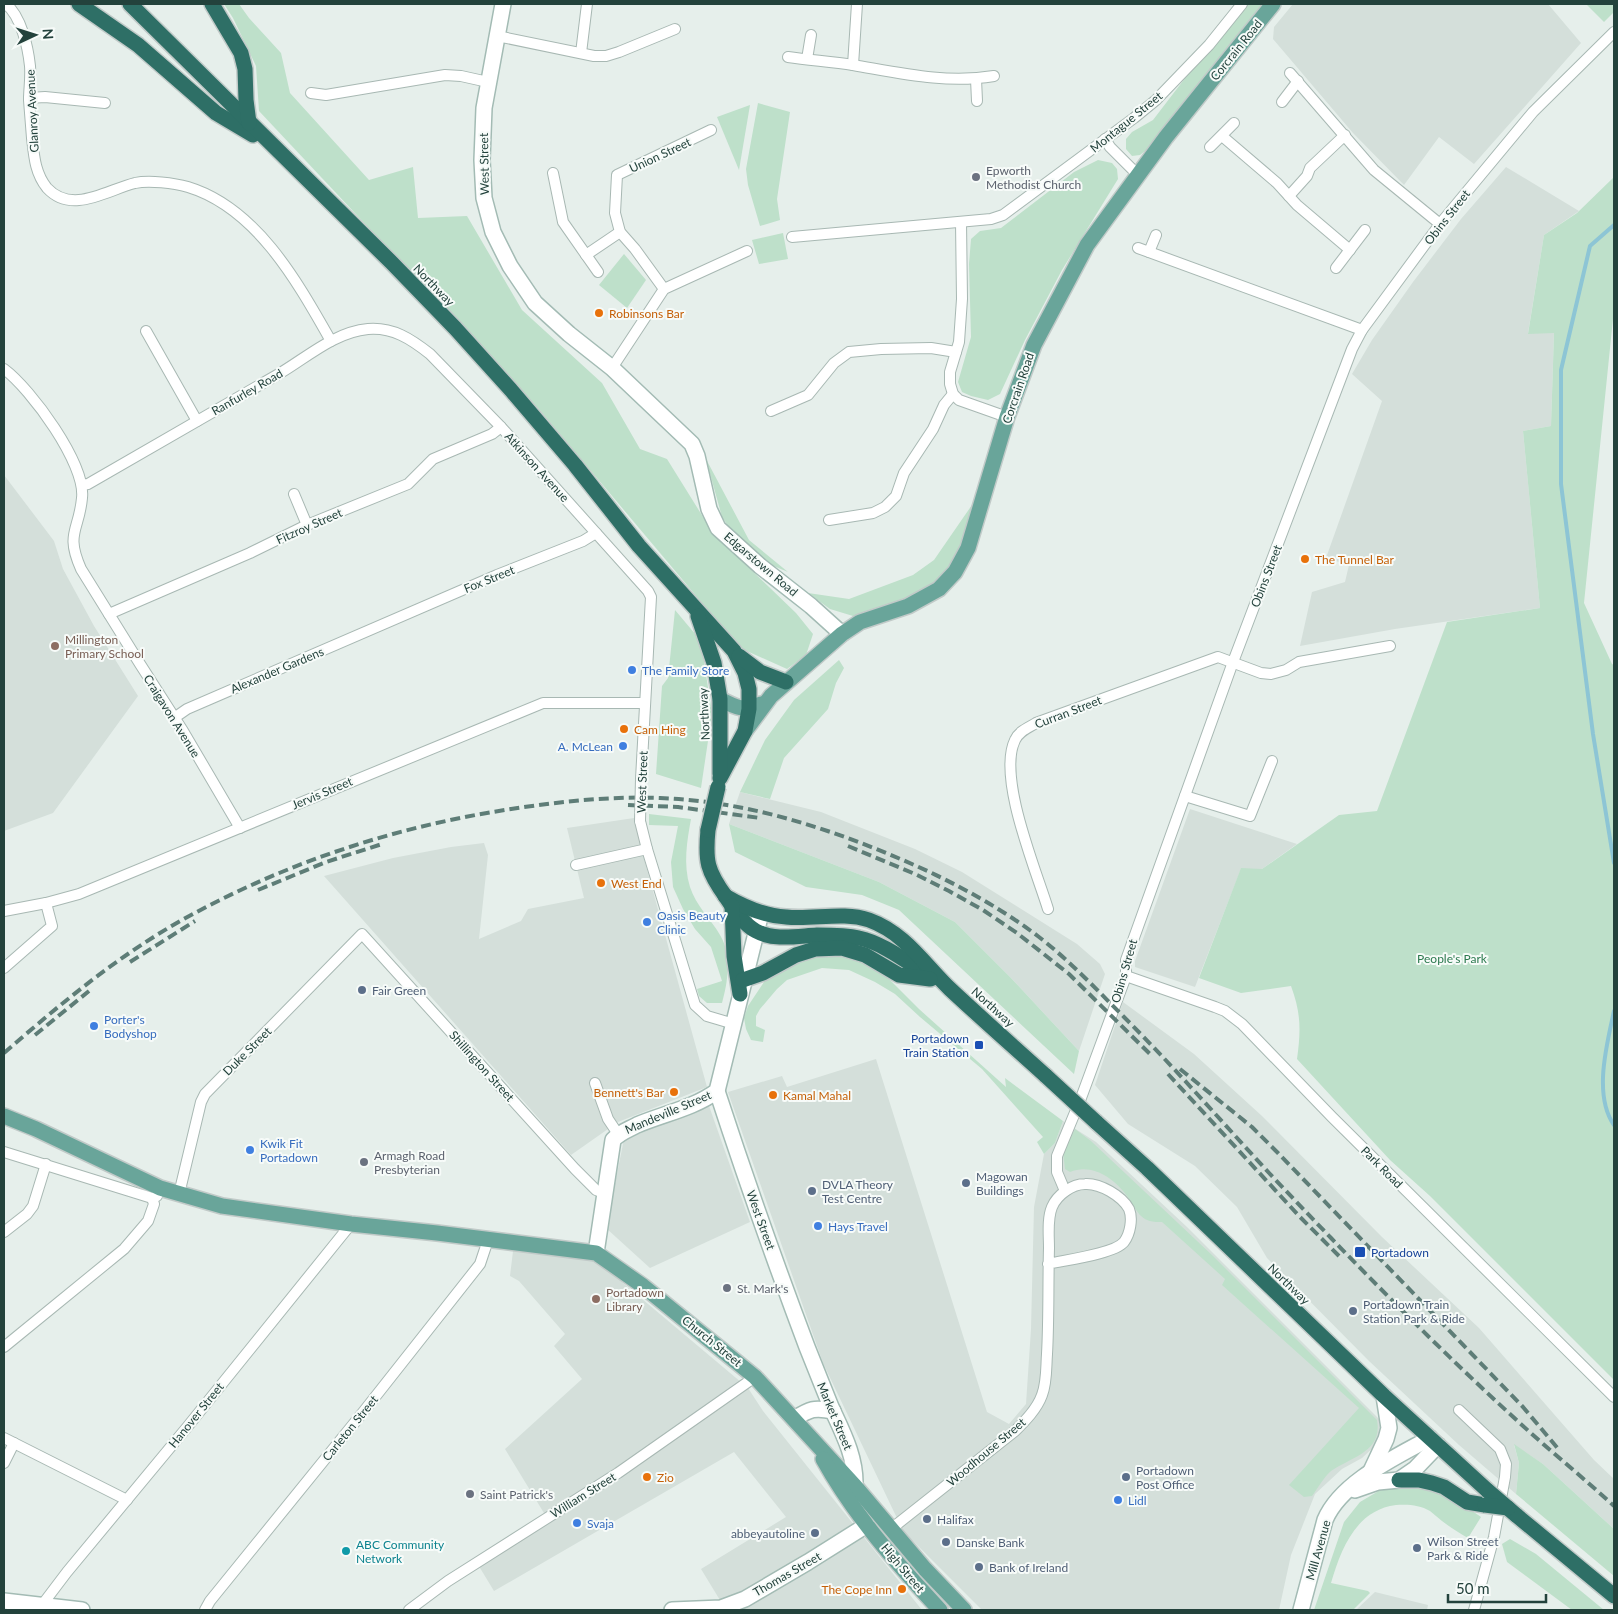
<svg xmlns="http://www.w3.org/2000/svg" width="1618" height="1614" font-family="Lato,sans-serif">
<style>
.built{fill:#d4dfda}
.green{fill:#bee0ca}
.lines{fill:none;stroke-linecap:round;stroke-linejoin:round}
.stream{stroke:#8dc5d5;stroke-width:4}
.street-casing{stroke:#a8b8b3;stroke-width:12}
.secondary-casing{stroke:#a3bbb4;stroke-width:18}
.primary-casing{stroke:#c1cac8;stroke-width:18}
.highway-casing{stroke:#c1cac8;stroke-width:18}
.street{stroke:#fff;stroke-width:10}
.secondary{stroke:#fff;stroke-width:15}
.primary{stroke:#69a59a;stroke-width:15}
.highway{stroke:#2e6f66;stroke-width:15}
.rail{stroke:#5e7d77;stroke-width:4;stroke-dasharray:10 5;stroke-linecap:butt}
.street-bridge-casing{stroke:#a8b8b3;stroke-width:12;stroke-linecap:butt}
.highway-bridge-casing{stroke:#c1cac8;stroke-width:18;stroke-linecap:butt}
.street-bridge{stroke:#fff;stroke-width:10}
.highway-bridge{stroke:#2e6f66;stroke-width:15}
.worship-dot{fill:#6b7280;stroke:#f7fbf9;stroke-width:2}
.food-dot{fill:#e8710a;stroke:#f7fbf9;stroke-width:2}
.education-dot{fill:#8d6e63;stroke:#f7fbf9;stroke-width:2}
.shop-dot{fill:#3f7fe0;stroke:#f7fbf9;stroke-width:2}
.service-dot{fill:#5c6f8a;stroke:#f7fbf9;stroke-width:2}
.transit-dot{fill:#1a4fb4;stroke:#f7fbf9;stroke-width:2}
.culture-dot{fill:#0f9aa8;stroke:#f7fbf9;stroke-width:2}
.labels{text-anchor:middle;dominant-baseline:central;stroke-width:4;stroke-linejoin:round;paint-order:stroke}
.street-label{font-size:12px;fill:#23423c;stroke:#f7fbf9}
.worship-label{font-size:12px;fill:#5b616d;stroke:#f7fbf9;text-anchor:start}
.food-label{font-size:12px;fill:#c56008;stroke:#f7fbf9;text-anchor:start}
.education-label{font-size:12px;fill:#785e54;stroke:#f7fbf9;text-anchor:start}
.shop-label{font-size:12px;fill:#366cbe;stroke:#f7fbf9;text-anchor:start}
.park-label{font-size:12px;fill:#2c7a4f;stroke:#f7fbf9}
.service-label{font-size:12px;fill:#4e5e75;stroke:#f7fbf9;text-anchor:start}
.transit-label{font-size:12px;fill:#164399;stroke:#f7fbf9;text-anchor:end}
.culture-label{font-size:12px;fill:#0d838f;stroke:#f7fbf9;text-anchor:start}
</style>
<rect width="100%" height="100%" fill="#e6efeb"/>
<g class="built">
<path d="M1293 4H1548L1581 43 1474 164 1439 137 1404 185 1353 133 1273 39 1274 27Z"/>
<path d="M1506 167 1579 211 1544 235 1528 333 1554 332 1551 426 1523 431 1540 608 1395 629 1300 646 1312 592 1345 582 1349 565 1326 558 1382 401 1352 374 1372 340 1413 282 1461 219Z"/>
<path d="M4 475 54 541 63 569 94 626 138 696 53 813 4 831Z"/>
<path d="M740 792 821 812 915 849 962 872 1077 944 1100 964 1105 974 1079 1051 1011 978 955 922 879 882 729 824Z"/>
<path d="M1190 809 1297 844 1262 869H1241L1195 987 1135 967V961Z"/>
<path d="M634 818 643 855 707 1087 618 1122 571 1155 324 876 393 858 451 847 484 843 488 855 479 939 521 921 528 909 584 898 567 828Z"/>
<path d="M1123 1002 1194 1054 1262 1116 1382 1237 1479 1328 1594 1460 1614 1479V1529L1543 1464 1514 1445 1519 1463 1516 1494 1459 1445 1369 1361 1267 1258 1237 1207 1195 1166 1128 1124 1095 1085Z"/>
<path d="M876 1059 987 1412 1009 1424 1026 1404 1031 1329 1034 1207 1044 1154 1055 1143 1063 1121 1096 1142 1187 1227 1379 1419 1381 1433 1376 1445 1362 1458 1342 1469 1315 1494 1291 1555 1279 1610H982L905 1533 895 1514 823 1363 728 1092 782 1076 787 1087Z"/>
<path d="M708 1103 750 1222 650 1268 606 1228 625 1134Z"/>
<path d="M514 1243 596 1253 623 1283 748 1388 763 1411 922 1610H726L701 1569 786 1517 734 1452 494 1591 477 1563 547 1518 505 1449 582 1379 554 1346 565 1334 519 1281 510 1276Z"/>
<path d="M1375 1592 1428 1605 1427 1610H1356Z"/>
</g>
<g class="green">
<path d="M224 4H239L249 18 281 53 290 93 369 180 413 167 418 218 467 216 522 310 602 383 640 449 667 459 713 533 796 613 813 634 806 655 787 669 740 648 538 408 259 111 256 66 233 18Z"/>
<path d="M1246 4H1262L1145 151 1140 155 1132 156 1126 149V139L1132 132 1153 120 1199 60Z"/>
<path d="M1586 4H1614V12L1604 22Z"/>
<path d="M758 103 790 112 777 199 780 220 760 226 748 185 746 169Z"/>
<path d="M750 105 739 170 717 117Z"/>
<path d="M1098 160 1112 163 1117 169 1118 179 1062 270 1025 340 1000 394 988 400 971 396 962 392 958 382 971 337 969 264 971 239 980 231 1001 228 1074 172Z"/>
<path d="M1614 177V309L1584 603 1612 664 1614 665V1380L1430 1196 1390 1160 1297 1059C1301 1030 1301 1013 1291 986L1241 993 1199 978 1241 868 1262 869 1339 815 1377 811 1447 622 1540 608 1523 431 1551 426 1554 333 1528 334 1544 235 1577 213Z"/>
<path d="M783 233 788 259 759 264 752 240Z"/>
<path d="M624 254 646 280 627 308 599 285Z"/>
<path d="M706 459 749 540 788 572 764 562 735 536 722 517Z"/>
<path d="M974 502 953 567 930 589 911 599 863 615 853 616 830 609 808 593 849 599 913 575 934 560Z"/>
<path d="M675 610 701 641 712 714 701 788 656 774 662 686 668 678Z"/>
<path d="M839 660 844 668 836 683 828 709 784 758 770 799 740 792 765 740 794 700Z"/>
<path d="M649 814 691 819C687 841 683 864 690 887 696 906 711 919 720 935 732 955 728 982 722 1003H707L699 996 697 989 722 981 711 947 695 929 683 909 673 887 671 862 678 826 649 825Z"/>
<path d="M729 824 879 882 955 922 1011 978 1079 1051 1074 1074 899 910 862 895 806 887 735 852Z"/>
<path d="M846 953 883 973 919 1009 1006 1087 1005 1078 1063 1121 1055 1143 1044 1154 1037 1142 1043 1137 982 1069 920 1017 895 994 875 982 849 970 822 968 787 980 777 989 760 1009 756 1016V1026L765 1030 763 1042 751 1040 746 1029 744 1018 748 1006 766 979 802 956Z"/>
<path d="M1075 1129 1091 1141 1213 1256 1377 1420C1383 1452 1351 1457 1331 1471 1323 1478 1318 1488 1312 1496L1304 1497 1289 1485 1359 1408 1222 1285 1225 1279 1162 1222C1139 1223 1138 1211 1127 1196 1114 1178 1092 1163 1070 1172L1065 1169 1063 1152Z"/>
<path d="M1514 1444 1543 1464 1614 1529V1576L1516 1494 1519 1463Z"/>
<path d="M1416 1483 1446 1493 1481 1517 1468 1538C1459 1533 1450 1527 1442 1521 1438 1518 1434 1514 1430 1511 1420 1505 1408 1504 1396 1505 1356 1510 1341 1549 1331 1583L1368 1591 1370 1593 1353 1610H1314L1344 1522 1360 1502 1382 1489Z"/>
<path d="M1510 1539 1536 1554 1604 1610H1572L1507 1562 1502 1544Z"/>
</g>
<g class="lines">
<g class="stream">
<path d="M1614 225 1590 246 1561 370V484L1593 734 1614 863"/>
<path d="M1614 1011C1607 1044 1593 1095 1614 1125"/>
</g>
<g class="street-casing">
<g id="street">
<path d="M6 4C21 16 28 47 30 66 31 77 29 89 29 100 30 113 31 125 32 138 34 156 35 173 47 188 72 215 107 190 135 183 149 180 174 183 188 187 257 208 298 283 331 341"/>
<path d="M497 36 594 56H606L619 52 675 29"/>
<path d="M581 53 587 4"/>
<path d="M788 57C810 60 832 62 853 65 900 73 946 84 994 76"/>
<path d="M807 59 811 35"/>
<path d="M853 65 857 4"/>
<path d="M1290 73 1374 170 1440 224"/>
<path d="M976 79 977 101"/>
<path d="M311 93 326 95 445 75 461 76 488 82"/>
<path d="M29 98 45 97 105 103"/>
<path d="M1282 102 1298 81"/>
<path d="M1222 136 1277 183 1297 205 1350 250"/>
<path d="M1105 139 1110 147 1138 175"/>
<path d="M1210 147 1234 123"/>
<path d="M553 173 563 222 598 272"/>
<path d="M1289 196 1307 176 1310 168 1345 135"/>
<path d="M961 222 962 299 959 342 950 372V384L953 394 959 400 1007 417"/>
<path d="M792 237 991 219 1003 215 1134 118 1156 100 1209 45 1242 4"/>
<path d="M1138 248 1362 330"/>
<path d="M1149 252 1156 235"/>
<path d="M586 255 620 232"/>
<path d="M1336 268 1365 230"/>
<path d="M664 289 635 249 620 232 615 213 617 175 711 130"/>
<path d="M146 331 197 421"/>
<path d="M612 368 664 289 747 251"/>
<path d="M4 369C31 389 86 464 82 498 79 531 65 533 81 569L140 664 183 731 240 828"/>
<path d="M771 411 808 395 834 363 849 352 881 349 931 348 956 352"/>
<path d="M82 485 88 484C151 447 214 411 277 375 305 359 334 332 368 329 393 327 411 339 430 354L501 427 648 591 651 597 641 779"/>
<path d="M294 494 307 525"/>
<path d="M829 520 873 513 885 507 896 496 904 473 933 429 944 405 953 394"/>
<path d="M109 614 250 553 307 525 408 484 433 459 492 434 501 427"/>
<path d="M174 718 187 709 497 575 583 541 596 533"/>
<path d="M1185 796 1250 816 1272 761"/>
<path d="M640 821 647 849 695 1005 707 1016 734 1024"/>
<path d="M576 865 647 849"/>
<path d="M1048 909C1036 870 997 777 1015 740 1019 731 1028 728 1036 723L1218 657 1261 673 1271 674 1286 670 1299 662 1390 646"/>
<path d="M4 911 46 903 79 894 543 703H645"/>
<path d="M4 968 52 926 46 903"/>
<path d="M1126 976 1215 1007 1225 1011 1242 1024 1332 1117 1614 1397"/>
<path d="M595 1083 608 1119 618 1134"/>
<path d="M4 1152 152 1198 157 1196"/>
<path d="M1065 1191 1057 1172V1156L1081 1098 1126 976V960L1233 662 1352 349 1362 330 1440 224 1533 112 1614 32"/>
<path d="M179 1194 201 1102 205 1094 362 934 575 1169 596 1190 604 1193"/>
<path d="M4 1232 27 1214 33 1206 46 1164"/>
<path d="M4 1347 124 1249 148 1221 154 1204 152 1198"/>
<path d="M1459 1410 1500 1449 1506 1464 1505 1477 1494 1537 1474 1610"/>
<path d="M4 1438 127 1500"/>
<path d="M4 1463 14 1443"/>
<path d="M891 1529 1015 1431C1025 1421 1037 1409 1042 1395 1047 1382 1046 1367 1047 1354 1049 1318 1048 1283 1049 1248 1049 1235 1047 1219 1052 1207 1057 1195 1072 1184 1085 1184 1100 1183 1122 1196 1129 1209 1133 1219 1130 1234 1124 1242 1114 1254 1065 1260 1048 1264"/>
<path d="M42 1605 67 1572 188 1426 351 1224"/>
<path d="M205 1610 210 1601 364 1411 480 1264 488 1240"/>
<path d="M409 1610 448 1581 618 1473 755 1377"/>
</g>
</g>
<g class="secondary-casing">
<g id="secondary">
<path d="M503 4 484 108 482 160 484 198 493 232 510 266 535 303 569 334 612 368 692 444 697 456 709 509 718 528 760 566 811 606 842 634"/>
<path d="M717 1091C745 1177 775 1262 807 1347 815 1367 823 1387 831 1407 843 1433 856 1457 855 1486"/>
<path d="M596 1253 613 1140C620 1132 628 1130 637 1125 663 1114 694 1108 717 1091L761 913"/>
<path d="M794 1419C810 1409 814 1407 833 1411"/>
<path d="M1371 1471 1386 1439 1389 1428 1384 1396"/>
<path d="M1355 1490 1378 1482 1399 1480 1415 1469 1438 1445"/>
<path d="M4 1601 82 1610"/>
<path d="M672 1610 721 1608 745 1599 808 1562 867 1525"/>
<path d="M1301 1610 1325 1520C1341 1482 1396 1457 1430 1438"/>
</g>
</g>
<g class="primary-casing">
<g id="primary">
<path d="M720 699C737 708 742 711 761 704"/>
<path d="M745 731 771 696 842 634 860 622 908 606 939 589 955 572 968 548 1007 417 1034 345 1087 245 1166 137 1273 4"/>
<path d="M4 1116 36 1129 160 1188 222 1206 351 1224 437 1233 596 1253 643 1286 755 1377 855 1486 925 1569 964 1610"/>
<path d="M823 1459C854 1515 897 1564 940 1610"/>
</g>
</g>
<g class="highway-casing">
<g id="highway">
<path d="M79 4 138 45 216 113 253 135"/>
<path d="M130 4 392 263 455 328 511 390 575 465 639 546 734 651 745 673 749 689V709L745 731 720 778"/>
<path d="M212 4 241 53 245 69 246 100 249 123"/>
<path d="M698 616 714 663 720 699V774"/>
<path d="M739 656 760 672 786 682"/>
<path d="M708 830C705 861 707 871 726 897 734 909 743 924 756 931 774 941 798 936 817 935 830 935 846 935 859 938 884 943 911 965 933 978"/>
<path d="M725 896C744 907 764 916 786 917 813 920 843 911 869 920 905 933 924 964 950 989 981 1018 1014 1047 1046 1076"/>
<path d="M732 906 734 956 740 994"/>
<path d="M743 980 763 973 796 955 815 949 842 948 865 955 899 975 930 979"/>
<path d="M1096 1122 1147 1168 1384 1396 1488 1491"/>
<path d="M1399 1480H1419L1432 1483 1444 1487 1467 1502 1485 1505"/>
<path d="M1516 1515 1614 1596"/>
</g>
</g>
<use href="#street" class="street"/>
<use href="#secondary" class="secondary"/>
<use href="#primary" class="primary"/>
<use href="#highway" class="highway"/>
<g class="rail">
<path d="M628 805 678 807 760 818"/>
<path d="M848 846 915 874 949 891 983 910 1017 933 1069 974 1153 1057"/>
<path d="M258 890 326 862 382 844"/>
<path d="M130 962 195 921"/>
<path d="M35 1035 89 991"/>
<path d="M4 1053C58 1006 113 960 175 924 277 866 389 828 505 810 556 802 608 796 660 798 739 801 813 823 886 853 940 875 993 902 1039 937 1070 961 1097 990 1124 1017 1175 1068 1222 1122 1270 1174 1355 1264 1442 1353 1533 1435 1560 1459 1588 1482 1614 1506"/>
<path d="M1180 1069 1252 1127 1278 1153 1523 1407 1560 1451"/>
<path d="M1168 1074 1300 1217 1339 1256"/>
</g>
<g class="street-bridge-casing">
<path id="street-bridge" d="M640 821 641 779"/>
</g>
<g class="highway-bridge-casing">
<g id="highway-bridge">
<path d="M708 830 718 787"/>
<path d="M1046 1076 1096 1122"/>
<path d="M1488 1491 1516 1515"/>
<path d="M1485 1505 1508 1508"/>
</g>
</g>
<use href="#street-bridge" class="street-bridge"/>
<use href="#highway-bridge" class="highway-bridge"/>
</g>
<g class="worship-dot">
<circle cx="976" cy="177" r="5"/>
<circle cx="364" cy="1162" r="5"/>
<circle cx="727" cy="1288" r="5"/>
<circle cx="470" cy="1494" r="5"/>
</g>
<g class="food-dot">
<circle cx="599" cy="313" r="5"/>
<circle cx="1305" cy="559" r="5"/>
<circle cx="624" cy="729" r="5"/>
<circle cx="601" cy="883" r="5"/>
<circle cx="674" cy="1092" r="5"/>
<circle cx="773" cy="1095" r="5"/>
<circle cx="647" cy="1477" r="5"/>
<circle cx="902" cy="1589" r="5"/>
</g>
<g class="education-dot">
<circle cx="55" cy="646" r="5"/>
<circle cx="596" cy="1299" r="5"/>
</g>
<g class="shop-dot">
<circle cx="632" cy="670" r="5"/>
<circle cx="623" cy="746" r="5"/>
<circle cx="647" cy="922" r="5"/>
<circle cx="94" cy="1026" r="5"/>
<circle cx="250" cy="1150" r="5"/>
<circle cx="818" cy="1226" r="5"/>
<circle cx="1118" cy="1500" r="5"/>
<circle cx="577" cy="1523" r="5"/>
</g>
<g class="service-dot">
<circle cx="362" cy="990" r="5"/>
<circle cx="966" cy="1183" r="5"/>
<circle cx="812" cy="1191" r="5"/>
<circle cx="1353" cy="1311" r="5"/>
<circle cx="1126" cy="1477" r="5"/>
<circle cx="927" cy="1519" r="5"/>
<circle cx="815" cy="1533" r="5"/>
<circle cx="946" cy="1542" r="5"/>
<circle cx="1417" cy="1548" r="5"/>
<circle cx="979" cy="1567" r="5"/>
</g>
<g class="transit-dot">
<rect x="974" y="1040" width="10" height="10" rx="2.5"/>
<rect x="1354" y="1246" width="12" height="12" rx="2.5"/>
</g>
<circle class="culture-dot" cx="346" cy="1551" r="5"/>
<g class="labels">
<g class="street-label">
<text transform="translate(1236 50) rotate(-51)">Corcrain Road</text>
<text transform="translate(32 111) rotate(-93)">Glanroy Avenue</text>
<text transform="translate(1126 122) rotate(-39)">Montague Street</text>
<text transform="translate(660 155) rotate(-25)">Union Street</text>
<text transform="translate(484 164) rotate(-91)">West Street</text>
<text transform="translate(1447 217) rotate(-52)">Obins Street</text>
<text transform="translate(434 285) rotate(46)">Northway</text>
<text transform="translate(1018 388) rotate(-71)">Corcrain Road</text>
<text transform="translate(247 392) rotate(-30)">Ranfurley Road</text>
<text transform="translate(537 467) rotate(48)">Atkinson Avenue</text>
<text transform="translate(309 526) rotate(-24)">Fitzroy Street</text>
<text transform="translate(761 564) rotate(40)">Edgarstown Road</text>
<text transform="translate(1266 576) rotate(-69)">Obins Street</text>
<text transform="translate(489 579) rotate(-22)">Fox Street</text>
<text transform="translate(277 670) rotate(-23)">Alexander Gardens</text>
<text transform="translate(1068 712) rotate(-21)">Curran Street</text>
<text transform="translate(704 714) rotate(-93)">Northway</text>
<text transform="translate(172 716) rotate(58)">Craigavon Avenue</text>
<text transform="translate(642 782) rotate(-88)">West Street</text>
<text transform="translate(322 793) rotate(-23)">Jervis Street</text>
<text transform="translate(1124 971) rotate(-74)">Obins Street</text>
<text transform="translate(993 1007) rotate(42)">Northway</text>
<text transform="translate(247 1051) rotate(-45)">Duke Street</text>
<text transform="translate(482 1066) rotate(48)">Shillington Street</text>
<text transform="translate(668 1112) rotate(-23)">Mandeville Street</text>
<text transform="translate(1382 1167) rotate(45)">Park Road</text>
<text transform="translate(761 1220) rotate(70)">West Street</text>
<text transform="translate(1289 1284) rotate(44)">Northway</text>
<text transform="translate(712 1341) rotate(39)">Church Street</text>
<text transform="translate(196 1415) rotate(-51)">Hanover Street</text>
<text transform="translate(835 1416) rotate(67)">Market Street</text>
<text transform="translate(350 1428) rotate(-51)">Carleton Street</text>
<text transform="translate(986 1452) rotate(-40)">Woodhouse Street</text>
<text transform="translate(583 1495) rotate(-32)">William Street</text>
<text transform="translate(1318 1550) rotate(-74)">Mill Avenue</text>
<text transform="translate(903 1568) rotate(50)">High Street</text>
<text transform="translate(787 1574) rotate(-30)">Thomas Street</text>
</g>
<g class="worship-label">
<text x="986" y="170">Epworth<tspan x="986" dy="14">Methodist Church</tspan></text>
<text x="374" y="1155">Armagh Road<tspan x="374" dy="14">Presbyterian</tspan></text>
<text x="737" y="1288">St. Mark's</text>
<text x="480" y="1494">Saint Patrick's</text>
</g>
<g class="food-label">
<text x="609" y="313">Robinsons Bar</text>
<text x="1315" y="559">The Tunnel Bar</text>
<text x="634" y="729">Cam Hing</text>
<text x="611" y="883">West End</text>
<text x="664" y="1092" text-anchor="end">Bennett's Bar</text>
<text x="783" y="1095">Kamal Mahal</text>
<text x="657" y="1477">Zio</text>
<text x="892" y="1589" text-anchor="end">The Cope Inn</text>
</g>
<g class="education-label">
<text x="65" y="639">Millington<tspan x="65" dy="14">Primary School</tspan></text>
<text x="606" y="1292">Portadown<tspan x="606" dy="14">Library</tspan></text>
</g>
<g class="shop-label">
<text x="642" y="670">The Family Store</text>
<text x="613" y="746" text-anchor="end">A. McLean</text>
<text x="657" y="915">Oasis Beauty<tspan x="657" dy="14">Clinic</tspan></text>
<text x="104" y="1019">Porter's<tspan x="104" dy="14">Bodyshop</tspan></text>
<text x="260" y="1143">Kwik Fit<tspan x="260" dy="14">Portadown</tspan></text>
<text x="828" y="1226">Hays Travel</text>
<text x="1128" y="1500">Lidl</text>
<text x="587" y="1523">Svaja</text>
</g>
<g class="park-label">
<text x="1452" y="958">People's Park</text>
</g>
<g class="service-label">
<text x="372" y="990">Fair Green</text>
<text x="976" y="1176">Magowan<tspan x="976" dy="14">Buildings</tspan></text>
<text x="822" y="1184">DVLA Theory<tspan x="822" dy="14">Test Centre</tspan></text>
<text x="1363" y="1304">Portadown Train<tspan x="1363" dy="14">Station Park &amp; Ride</tspan></text>
<text x="1136" y="1470">Portadown<tspan x="1136" dy="14">Post Office</tspan></text>
<text x="937" y="1519">Halifax</text>
<text x="805" y="1533" text-anchor="end">abbeyautoline</text>
<text x="1427" y="1541">Wilson Street<tspan x="1427" dy="14">Park &amp; Ride</tspan></text>
<text x="956" y="1542">Danske Bank</text>
<text x="989" y="1567">Bank of Ireland</text>
</g>
<g class="transit-label">
<text x="969" y="1038">Portadown<tspan x="969" dy="14">Train Station</tspan></text>
<text x="1371" y="1252" text-anchor="start">Portadown</text>
</g>
<g class="culture-label">
<text x="356" y="1544">ABC Community<tspan x="356" dy="14">Network</tspan></text>
</g>
</g>
<rect width="1618" height="1614" fill="none" stroke="#23423c" stroke-width="10"/>
<g transform="translate(35 35) rotate(86)" stroke="#f7fbf9" stroke-width="4" paint-order="stroke">
<path d="M0-4L9 19L0 12L-9 19Z" fill="#23423c"/>
<text y="-8" font-size="14" font-weight="bold" text-anchor="middle" fill="#23423c">N</text>
</g>
<path d="M1448 1594v8h98v-8" fill="none" stroke="#23423c" stroke-width="2.5"/>
<text x="1456" y="1594" font-size="15" fill="#23423c" stroke="#f7fbf9" stroke-width="4" paint-order="stroke">50 m</text>
</svg>
